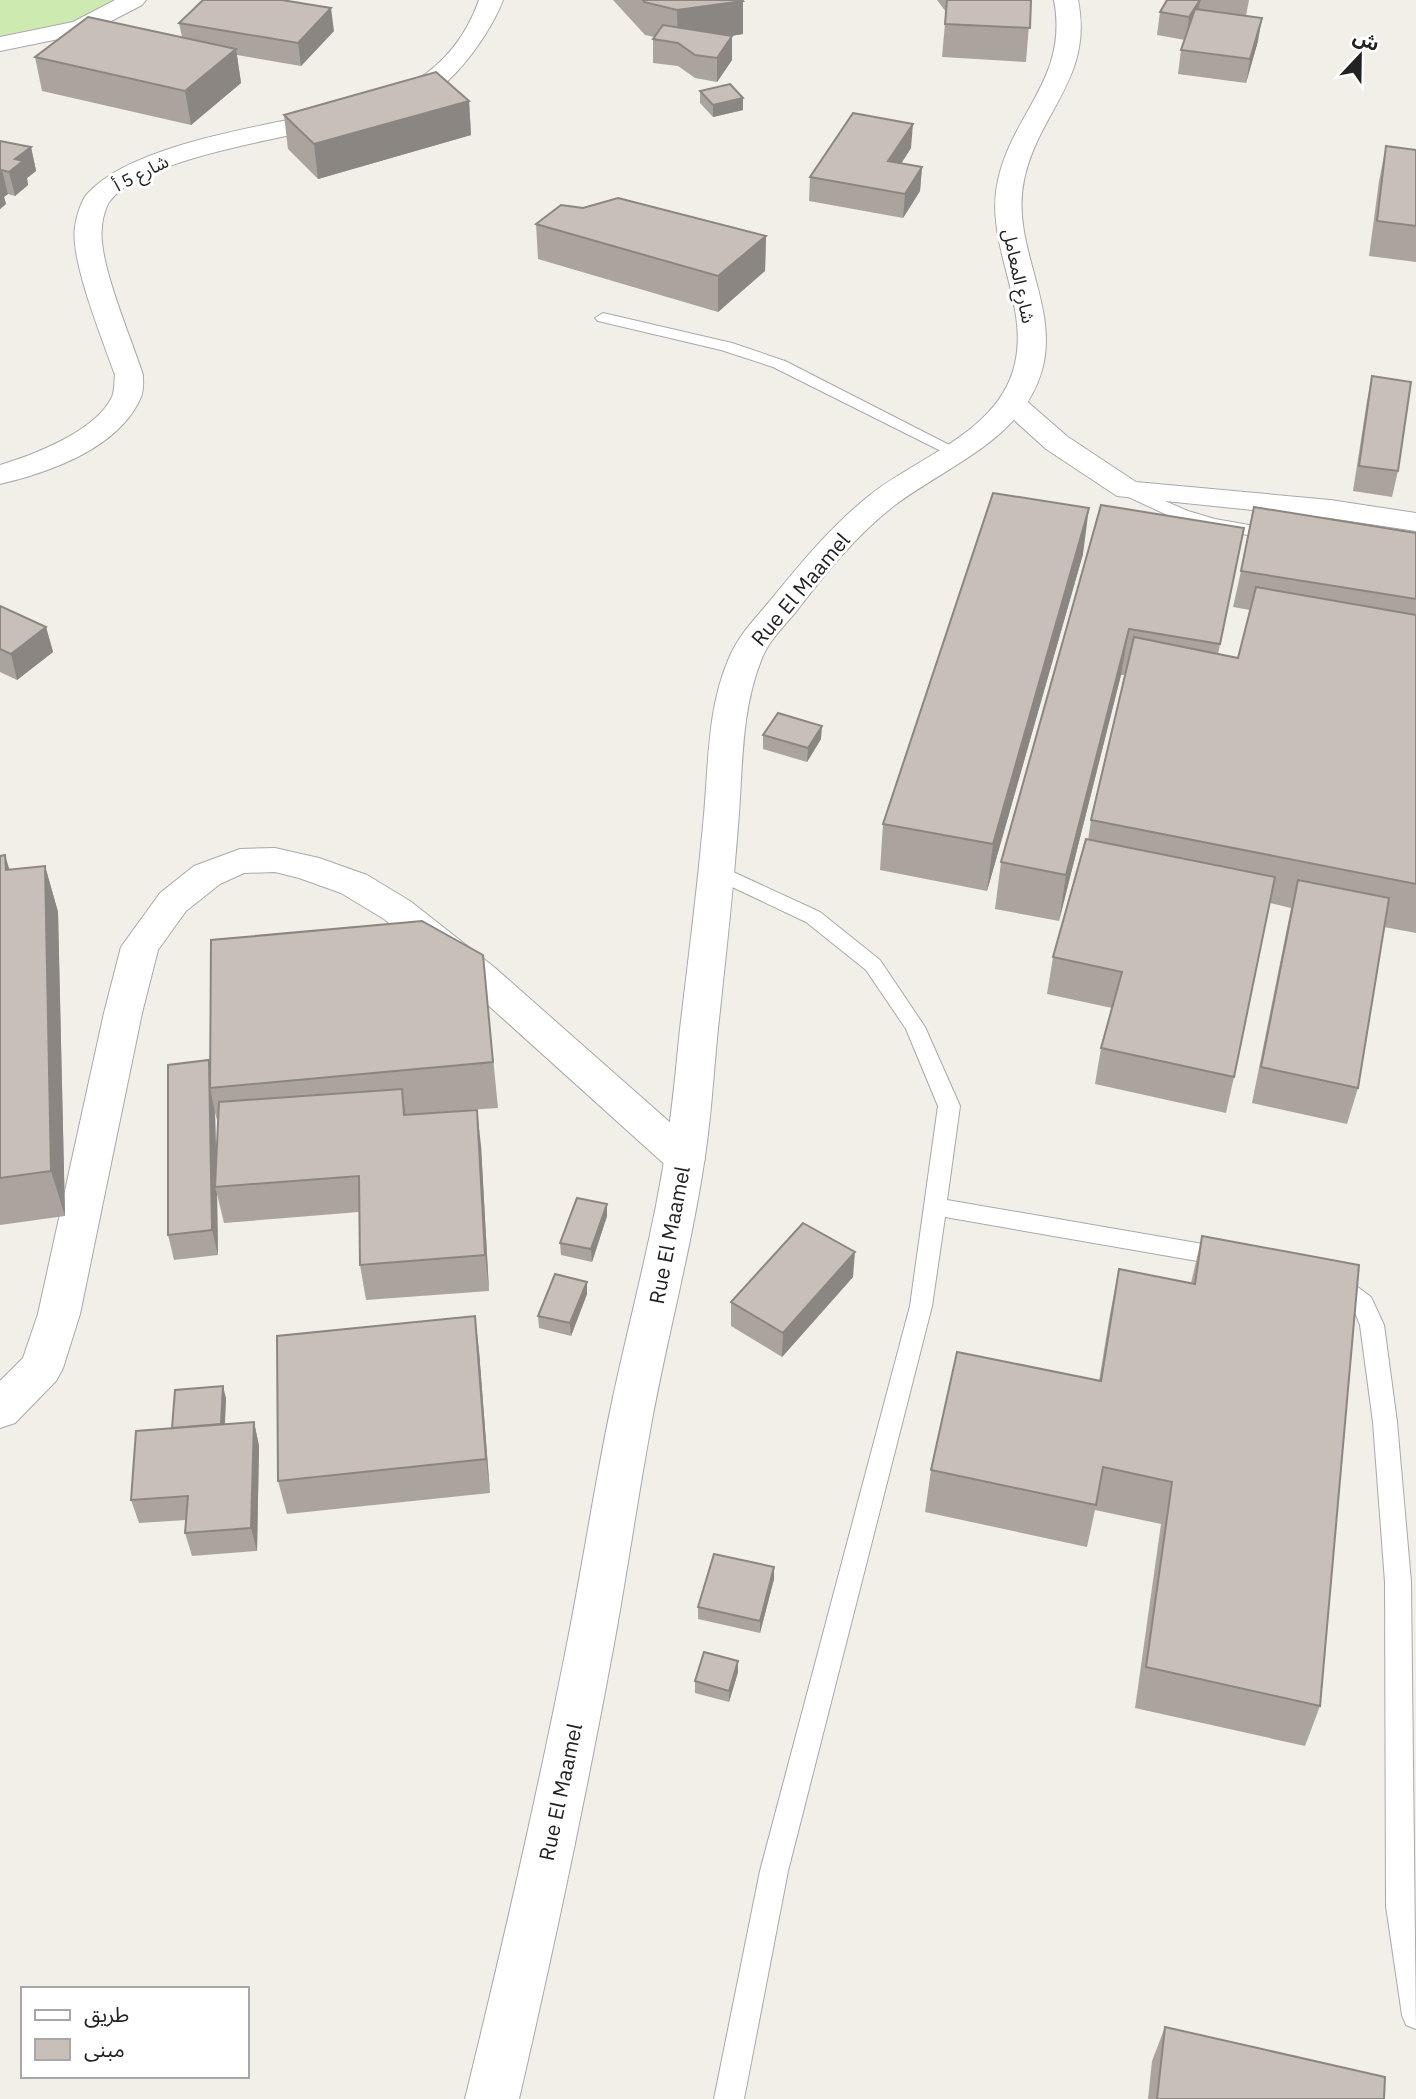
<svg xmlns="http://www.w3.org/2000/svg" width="1416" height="2099" font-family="'IBM Plex Sans','Noto Sans Arabic',sans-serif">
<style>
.grass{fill:#cdebb0}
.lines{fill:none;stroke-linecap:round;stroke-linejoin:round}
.service-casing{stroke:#a9a9a9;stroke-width:2}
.minor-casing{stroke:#a9a9a9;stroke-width:2}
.tertiary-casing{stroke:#a9a9a9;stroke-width:2}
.service{fill:#fff;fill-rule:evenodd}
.minor{fill:#fff;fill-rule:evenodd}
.tertiary{fill:#fff;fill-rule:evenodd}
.wall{fill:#aba49e;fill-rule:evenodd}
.shaded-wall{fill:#8b8681}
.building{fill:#c7bfb8;stroke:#8b8681;stroke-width:2}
.labels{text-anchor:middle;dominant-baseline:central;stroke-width:6;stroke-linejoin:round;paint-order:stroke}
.far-street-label{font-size:18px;fill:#222;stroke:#fff}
.street-label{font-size:21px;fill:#222;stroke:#fff}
</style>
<rect width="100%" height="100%" fill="#f2efe9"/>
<path class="grass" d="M0 0H129L74 28 0 39Z"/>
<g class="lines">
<g class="service-casing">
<g id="service">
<path d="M603 313 732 343 785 361 965 453 957 458 951 456 773 367 721 350 598 321 595 318Z"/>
<path d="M1128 485 1188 511 1215 519 1277 530 1286 535 1277 540 1213 529 1176 519 1122 494 1120 490Z"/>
<path d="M716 864 820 912 880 960 925 1027 960 1106 947 1200 1226 1248 1234 1251 1237 1257 1234 1263 1226 1266 945 1217 932 1306 788 1871 744 2099H714L760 1871 910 1306 938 1106 906 1029 866 970 806 922 709 876 706 871 709 866Z"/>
<path d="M1335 1274 1343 1276 1371 1297 1384 1325 1397 1422 1411 1582 1416 2029 1406 2025 1402 2015 1386 1906 1385 1582 1373 1422 1360 1325 1354 1310 1327 1290 1324 1283 1327 1276Z"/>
</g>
</g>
<g class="minor-casing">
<g id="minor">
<path d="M115 0H146L142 5 88 33 0 51V37L73 22Z"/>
<path d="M479 0H503C489 38 433 118 386 106L382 101C389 91 405 88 415 81 446 62 467 34 479 0Z"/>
<path d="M337 110 346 113 350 118 346 123C292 137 141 158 110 201 106 206 102 220 102 227 97 260 132 340 143 375 143 382 144 390 141 397 119 448 50 472 0 484V465C34 455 96 431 112 397 115 390 114 382 115 375 103 340 70 261 75 227 76 218 81 200 88 193 134 143 270 125 337 110Z"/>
<path d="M1013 395 1023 398 1068 437 1136 482 1330 500 1416 513V531L1330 518 1117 496 1046 449 1003 410 998 404 1003 398Z"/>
<path d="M275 848 319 858 367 875 410 901 494 967 699 1148 705 1159 699 1170 685 1174 671 1170 468 987 384 919 341 893 299 878 275 872 244 873 220 884 186 911 158 950 142 1013 80 1314 63 1368 56 1381 15 1423 0 1428V1381L23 1358 38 1314 104 1013 121 947 160 893 194 866 240 849Z"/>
</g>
</g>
<g class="tertiary-casing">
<path id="tertiary" d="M1054 0H1078C1094 78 1038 112 1024 180 1010 245 1060 306 1042 370 1023 439 947 466 895 505 856 535 825 574 795 613 783 627 769 641 762 658 740 712 743 770 738 826 733 894 725 962 718 1029 714 1067 712 1105 707 1142 694 1240 667 1335 650 1431 637 1502 627 1573 614 1644 586 1796 554 1948 519 2099H465C502 1948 537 1796 567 1644 581 1573 592 1502 606 1431 625 1334 653 1239 667 1142 673 1104 676 1067 680 1029 688 961 697 893 703 825 709 769 706 711 729 658 738 636 754 620 769 602 800 564 831 526 870 495 917 458 994 433 1013 371 1033 307 983 245 998 180 1013 112 1069 78 1054 0Z"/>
</g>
<use href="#service" class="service"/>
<use href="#minor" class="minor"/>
<use href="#tertiary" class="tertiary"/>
</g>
<g class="wall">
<path d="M613 0H742L743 34 731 36H732V60L717 82 695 78 678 66 653 63V39L654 37 645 35Z"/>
<path d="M937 0H1031L1026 62 942 57 946 12Z"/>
<path d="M1167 0H1249L1246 16 1258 41 1246 83 1178 74 1181 50 1185 40 1157 35 1160 12Z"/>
<path d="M179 23 334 31 301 66 237 55 241 83 191 125 42 91 35 57 182 37Z"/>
<path d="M700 91 743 98V110L713 117 700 103Z"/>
<path d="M469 101 471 135 318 179 288 149 284 115Z"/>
<path d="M0 141 31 147 36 171 27 178 28 185 15 196 8 194 4 197 6 204 0 209Z"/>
<path d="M1386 146 1416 150V262L1369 256 1379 181Z"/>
<path d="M911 148 901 164 922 167 920 191 903 218 809 201 810 177Z"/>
<path d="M536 224 766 236 765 271 718 312 538 259Z"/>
<path d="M1372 376 1398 471 1392 497 1353 491 1367 401Z"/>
<path d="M1101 505 1235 574 1218 654 1238 658 1250 610 1233 607 1241 571 1416 533V933L1384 927 1358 1088 1347 1124 1252 1103 1291 908 1270 903 1234 1077 1226 1113 1095 1084 1101 1048 1112 1008 1047 994 1053 957 1088 840 1091 820 1125 675H1121L1059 921 995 909 1001 862Z"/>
<path d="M1083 554 987 891 880 870 883 824Z"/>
<path d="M0 606 46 627 53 652 17 680 0 672Z"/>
<path d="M763 735 821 739 807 762 763 749Z"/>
<path d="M0 856 10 870 45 866 58 912 65 1216 0 1225Z"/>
<path d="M483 955 498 1108 468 1110 481 1146 489 1291 366 1300 360 1265 359 1212 224 1223 217 1194 218 1255 174 1260 168 1235 209 1060ZM215 1113 218 1123 216 1160Z"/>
<path d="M607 1216 592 1262 561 1255 560 1243Z"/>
<path d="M1202 1236 1320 1706 1305 1746 1135 1708 1161 1524 1095 1510 1087 1547 925 1512 931 1470 1099 1381 1110 1314 1119 1269 1191 1283Z"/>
<path d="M853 1277 782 1357 731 1326V1302Z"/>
<path d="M587 1294 571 1336 539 1328 538 1316Z"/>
<path d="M479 1351 490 1493 287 1514 278 1481Z"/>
<path d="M226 1398 225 1424 254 1422 259 1446 257 1551 192 1556 185 1533 186 1520 139 1523 131 1500 172 1428Z"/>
<path d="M774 1567V1579L760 1633 698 1619V1607Z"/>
<path d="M738 1672 729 1702 695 1693V1681Z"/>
<path d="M1165 2027 1384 2099H1148L1152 2061Z"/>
</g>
<g class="shaded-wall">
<path d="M1200 0 1197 22 1186 40 1189 17Z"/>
<path d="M743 1V34L678 44 677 10Z"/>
<path d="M331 8 334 31 301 66 298 43Z"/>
<path d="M1262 18 1258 41 1246 83 1250 59Z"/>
<path d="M732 36V60L717 82V58Z"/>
<path d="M236 49 241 83 191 125 185 91Z"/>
<path d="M743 98V110L713 117V105Z"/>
<path d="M469 101 471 135 318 179 314 144Z"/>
<path d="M913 124 911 148 887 185 888 161Z"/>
<path d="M31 147 36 171 27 178 28 185 15 196 9 172 15 159Z"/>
<path d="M922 167 920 191 903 218 905 194Z"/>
<path d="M2 170 8 194 4 197 6 204 0 209V172Z"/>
<path d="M766 236 765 271 718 312V276Z"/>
<path d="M1089 508 1083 554 987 891 993 844Z"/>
<path d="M46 627 53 652 17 680 11 654Z"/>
<path d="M1129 629 1121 675 1059 921 1066 875Z"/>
<path d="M822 726 821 739 807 762 808 748Z"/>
<path d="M5 855 19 901 6 870Z"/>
<path d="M45 866 58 912 65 1216 51 1171Z"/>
<path d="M210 1088 215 1113 217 1187H215L217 1194 218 1255 212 1230Z"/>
<path d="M402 1089 407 1125 404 1115Z"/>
<path d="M477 1110 481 1146 489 1291 485 1255Z"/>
<path d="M607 1204V1216L592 1262 591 1249Z"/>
<path d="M855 1252 853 1277 782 1357 783 1333Z"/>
<path d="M587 1282V1294L571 1336 570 1323Z"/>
<path d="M475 1316 479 1351 490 1493 486 1459Z"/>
<path d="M223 1386 226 1398 224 1438 221 1426Z"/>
<path d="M254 1422 259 1446 257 1551 251 1528Z"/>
<path d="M774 1567V1579L760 1633V1621Z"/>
<path d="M738 1661V1672L729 1702V1691Z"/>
</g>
<g class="building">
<path d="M203 0H282L331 8 298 43 179 23Z"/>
<path d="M643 0H742L743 1 677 10 644 2Z"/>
<path d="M947 0H1031L1030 28 945 24Z"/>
<path d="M1167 0H1200L1189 17 1160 12Z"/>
<path d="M1195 9 1262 18 1250 59 1181 50Z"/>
<path d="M88 17 236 49 185 91 35 57Z"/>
<path d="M663 25 732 36 717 58 695 55 678 43 653 39Z"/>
<path d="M436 72 469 101 314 144 284 115Z"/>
<path d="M730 84 743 98 713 105 700 91Z"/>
<path d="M853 113 913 124 888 161 922 167 905 194 810 177Z"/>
<path d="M0 141 31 147 15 159 23 161 9 172 2 170 0 172Z"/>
<path d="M1386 146 1416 150V226L1377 221Z"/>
<path d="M618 198 766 236 718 276 536 224 561 205 583 208Z"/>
<path d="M1372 376 1411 382 1398 471 1359 466Z"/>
<path d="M993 493 1089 508 993 844 883 824Z"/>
<path d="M1101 505 1244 528 1220 644 1129 629 1066 875 1001 862Z"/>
<path d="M1254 507 1416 533V599L1241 571Z"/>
<path d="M1256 587 1416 615V884L1091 820 1134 637 1238 658Z"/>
<path d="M0 606 46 627 11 654 0 649Z"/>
<path d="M778 713 822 726 808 748 763 735Z"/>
<path d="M1086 839 1275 877 1234 1077 1101 1048 1122 972 1053 957Z"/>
<path d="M5 855 6 870 45 866 51 1171 0 1178V856Z"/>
<path d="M1298 880 1389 898 1358 1088 1261 1067Z"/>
<path d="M422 921 483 955 493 1062 210 1088 211 940Z"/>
<path d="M209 1060 212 1230 168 1235V1065Z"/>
<path d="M402 1089 404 1115 477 1110 485 1255 360 1265 359 1176 215 1187 219 1102Z"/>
<path d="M577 1198 607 1204 591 1249 560 1243Z"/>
<path d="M803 1223 855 1252 783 1333 731 1302Z"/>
<path d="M1202 1236 1359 1265 1320 1706 1146 1667 1172 1482 1103 1467 1096 1505 931 1470 957 1352 1101 1381 1119 1269 1195 1284Z"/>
<path d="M555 1274 587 1282 570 1323 538 1316Z"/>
<path d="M475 1316 486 1459 278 1481 277 1336Z"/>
<path d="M223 1386 221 1424 172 1428 175 1390Z"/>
<path d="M254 1422 251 1528 185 1533 188 1496 131 1500 136 1431Z"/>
<path d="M714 1554 774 1567 760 1621 698 1607Z"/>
<path d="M704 1652 738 1661 729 1691 695 1681Z"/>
<path d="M1165 2027 1385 2077 1384 2099H1157Z"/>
</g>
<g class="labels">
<g class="far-street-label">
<text transform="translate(141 173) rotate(-27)">شارع 5 أ</text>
<text transform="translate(1019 276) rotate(78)">شارع المعامل</text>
</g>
<g class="street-label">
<text transform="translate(800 589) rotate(-50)">Rue El Maamel</text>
<text transform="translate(669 1235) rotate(-79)">Rue El Maamel</text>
<text transform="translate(560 1792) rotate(-78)">Rue El Maamel</text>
</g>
</g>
<rect x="21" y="1987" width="228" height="91" fill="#ffffff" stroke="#a7a7a7" stroke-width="2"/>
<rect x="35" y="2010" width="35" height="10" fill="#ffffff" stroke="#a7a7a7" stroke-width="2"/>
<text x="84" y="2022" font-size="21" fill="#222222">طريق</text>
<rect x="35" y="2039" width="35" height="21" fill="#c7bfb8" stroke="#a7a7a7" stroke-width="2"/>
<text x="84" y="2057" font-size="21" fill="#222222">مبنى</text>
<g transform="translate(1360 56) rotate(22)" stroke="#ffffff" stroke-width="5" paint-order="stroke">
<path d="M0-5L12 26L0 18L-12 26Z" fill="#222222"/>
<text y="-10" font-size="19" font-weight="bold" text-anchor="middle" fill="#222222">ش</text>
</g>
</svg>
